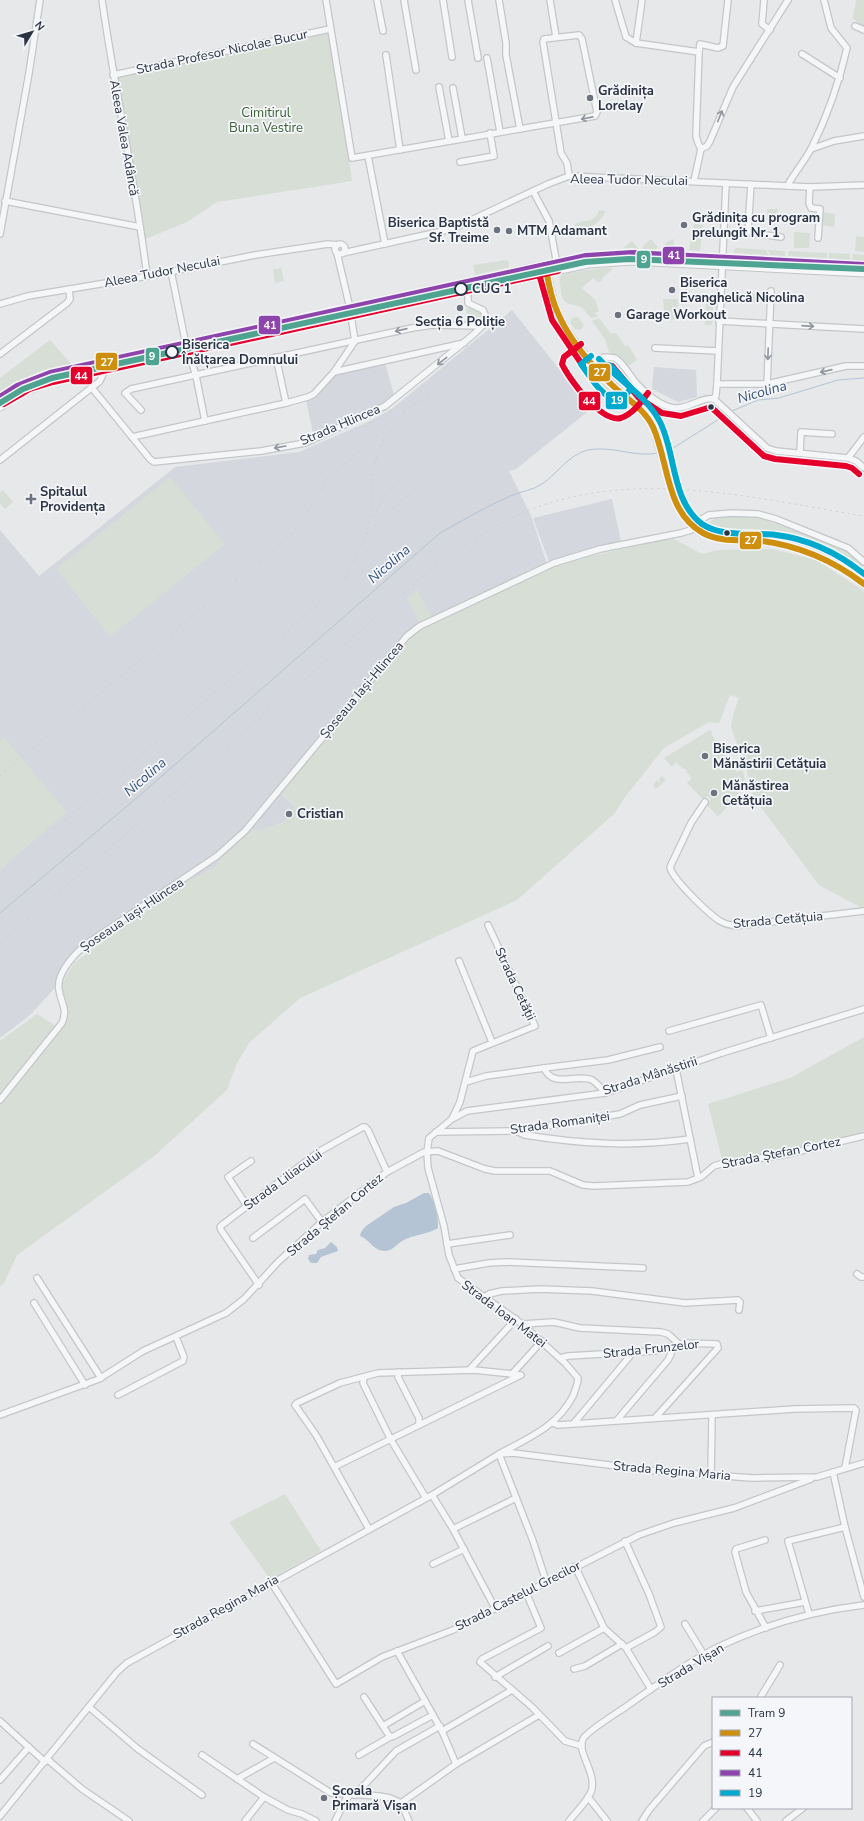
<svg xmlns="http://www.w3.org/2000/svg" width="864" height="1821" font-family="'Nunito Sans',sans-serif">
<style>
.built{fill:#d4d7dd}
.green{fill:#d6ded6}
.water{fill:#b4c4d5}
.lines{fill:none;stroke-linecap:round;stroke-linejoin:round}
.stream{stroke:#b4c4d5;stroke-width:1}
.minor-casing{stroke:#c4c6c8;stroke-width:8}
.major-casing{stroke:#c2c5c8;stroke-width:9}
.minor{stroke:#f5f6f7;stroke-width:5.5}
.major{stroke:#f8f8f8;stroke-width:7}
.rail{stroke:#cecfd2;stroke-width:1;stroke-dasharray:2 4;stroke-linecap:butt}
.major-bridge-casing{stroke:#c2c5c8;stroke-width:9;stroke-linecap:butt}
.major-bridge{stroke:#f8f8f8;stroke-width:7}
.bus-1-casing{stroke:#f4f6f9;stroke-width:9}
.bus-2-casing{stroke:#f4f6f9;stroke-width:9}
.bus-3-casing{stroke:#f4f6f9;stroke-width:9}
.bus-4-casing{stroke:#f4f6f9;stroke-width:9}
.bus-1{stroke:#ce8f0e;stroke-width:6}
.bus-2{stroke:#e4002b;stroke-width:6}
.bus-3{stroke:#8e44ad;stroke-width:6}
.bus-4{stroke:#00a9ce;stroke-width:6}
.tram-1-casing{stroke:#f4f6f9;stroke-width:9}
.tram-1{stroke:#4ea391;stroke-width:6}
.oneway{stroke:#90959e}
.poi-dot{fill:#6c737f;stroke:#f4f6f9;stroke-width:1.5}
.stop-dot{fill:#f4f6f9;stroke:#2b3445;stroke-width:2}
.bus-dot{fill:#2b3445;stroke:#f4f6f9;stroke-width:1.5}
.labels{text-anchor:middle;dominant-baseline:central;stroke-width:3.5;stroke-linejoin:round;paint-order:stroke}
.street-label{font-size:13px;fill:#2b3445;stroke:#f4f6f9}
.poi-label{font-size:13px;font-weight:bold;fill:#2b3445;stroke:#f4f6f9;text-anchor:start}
.park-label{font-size:13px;fill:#3f6138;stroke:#f4f6f9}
.stop-label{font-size:13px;font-weight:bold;fill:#2b3445;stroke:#f4f6f9;text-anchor:start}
.water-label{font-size:14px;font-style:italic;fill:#34527a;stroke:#f4f6f9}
.line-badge{stroke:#f4f6f9;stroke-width:1.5}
.badge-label{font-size:11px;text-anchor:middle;font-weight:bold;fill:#fff}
</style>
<rect width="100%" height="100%" fill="#e6e8ea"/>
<g class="built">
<path d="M512 310 591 409 516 469 509 471 531 516 548 567 280 792 295 807 284 822 259 831 250 829 221 856 219 864 200 876H194L90 945 72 962 65 977 30 1015 0 1038V530L39 576 175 467 299 452 370 421 393 408Z"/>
<path d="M385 363 394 395 378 406 313 433 306 400 335 374Z"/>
<path d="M654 367 696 370 697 397 678 402 652 389Z"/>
<path d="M612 499 621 542 577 552 549 561 533 518Z"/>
</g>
<g class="green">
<path d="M856 0H864V27L853 18Z"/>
<path d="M330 33 352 181 217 202 187 222 143 240 117 78Z"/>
<path d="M767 209H778V220L767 219Z"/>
<path d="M599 210 606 211C601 221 588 233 575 228V224C584 219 595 224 599 210Z"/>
<path d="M822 212 835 214 834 227 821 225Z"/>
<path d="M694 224 703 225 700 251 689 250Z"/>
<path d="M794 232 810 233 809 248H794Z"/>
<path d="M856 236 864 237V252L855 251Z"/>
<path d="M651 239 658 247 655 250 643 249V246Z"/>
<path d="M674 239 673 251 661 250 667 242Z"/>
<path d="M632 241 639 249 623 248Z"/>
<path d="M736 248 766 250 768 255 735 253 733 252Z"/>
<path d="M768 250 785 251V256L770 255Z"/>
<path d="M789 251 827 253V258L788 256Z"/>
<path d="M829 253 850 254V260L829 258Z"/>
<path d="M853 254 864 255V260H852Z"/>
<path d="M508 260 509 267 475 275 473 265Z"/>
<path d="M281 268 284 281 275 283 273 270Z"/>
<path d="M603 268H612V270L602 278V281L598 282 593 278 582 288 595 300 599 311 595 313 598 317 591 318 581 307 567 303 562 298 559 276 573 272Z"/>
<path d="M747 293 759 294V302H747Z"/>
<path d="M663 299H678L677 320 665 319Z"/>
<path d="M706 299H713L712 325H705Z"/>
<path d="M466 308C476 308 482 310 483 320L477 324 469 323Z"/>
<path d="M578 317 584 325 581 330 575 329 570 322 572 318Z"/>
<path d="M599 318 611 334 616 333 625 346 628 345 637 360 628 366 621 358 609 352 605 339 592 321Z"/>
<path d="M50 340 71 364C46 371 22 377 0 392V378Z"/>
<path d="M610 361H614C623 368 631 379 631 391L608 369 607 365Z"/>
<path d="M583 363 602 383 625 402 614 401 611 403 608 401 611 398 608 394 607 395Z"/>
<path d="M170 477 225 544 110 637 56 569Z"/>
<path d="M3 490 13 502 5 509 0 504V493Z"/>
<path d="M717 517H758L811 537 851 553 862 565 864 571C850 562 837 553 822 547 788 533 752 532 716 528L707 524Z"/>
<path d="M672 538 702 554 717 550 773 549 816 560 864 591V909L819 885 754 798 744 760 737 745 731 726 734 712 739 698 730 695 719 723 709 722 664 748 625 797 615 813 517 900 300 998 249 1043 237 1063 227 1090 153 1157 17 1255 4 1283 0 1286V1041L37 1014 56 1026 68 1016 61 985 74 963 194 876H200L219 864 221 856 250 829 259 831 284 822 295 807 280 791 413 630 555 564Z"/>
<path d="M417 589 431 616 419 622 407 598Z"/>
<path d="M710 730 712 733 711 734 722 748 721 749 724 753 729 748 733 752 727 756 737 772 743 769 745 785 721 814 718 816 707 805 711 799 707 796 704 800 687 783 692 778 686 772 687 771 684 768 683 769 676 762 672 767 664 758Z"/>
<path d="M4 737 67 812 0 870V741Z"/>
<path d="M662 776 666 780 656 789 653 785 657 780 660 783V781L658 780Z"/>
<path d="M864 1037V1136L723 1163 708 1104 790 1078Z"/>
<path d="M285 1494 321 1551 270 1579 229 1522Z"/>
</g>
<g class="water">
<path d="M424 1193H429C436 1203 438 1216 438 1228 427 1235 414 1234 402 1241 396 1245 391 1252 383 1251 372 1249 369 1239 360 1236L361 1232 366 1226 394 1207 406 1203Z"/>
<path d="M331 1242 337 1247 338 1251 321 1257 317 1263H311L308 1259 309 1255 316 1254 318 1250 325 1248Z"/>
</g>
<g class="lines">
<g class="stream">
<path d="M732 411 758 400 779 398 838 380 864 378"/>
<path d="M665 451 670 450 727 414"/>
<path d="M0 913 139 796 440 533C463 520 486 507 510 496 520 492 533 490 542 484 558 473 568 455 588 450 611 445 635 458 658 453"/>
</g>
<g class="minor-casing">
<g id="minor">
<path d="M102 0C115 92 136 184 147 276"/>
<path d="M326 0 352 158 595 116 597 112 582 39 579 35 544 39 543 42 561 153 567 163 569 176"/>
<path d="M377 0 383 31"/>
<path d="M404 0 416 70"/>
<path d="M443 0 452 57"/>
<path d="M468 0 478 58"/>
<path d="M499 0 506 43V55L520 129"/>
<path d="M550 0 556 37"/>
<path d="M615 0 626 37 636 43"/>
<path d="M642 0 636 43 699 52 696 136 698 143 701 149 694 181"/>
<path d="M764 0 762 24 770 30"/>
<path d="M855 26 864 30"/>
<path d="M699 52 700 44 718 48 723 46 728 0"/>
<path d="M802 54 840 78"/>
<path d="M386 55 400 150"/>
<path d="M487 58 500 132"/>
<path d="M113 75 330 29"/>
<path d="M439 87 449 141"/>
<path d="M453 88 462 138"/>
<path d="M701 149 707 146 710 141 733 87 788 0"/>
<path d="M811 149 834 141 864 136"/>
<path d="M368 156 385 244"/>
<path d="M460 162 494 156 490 133"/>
<path d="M751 184 748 230 751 233 781 237"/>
<path d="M789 186V183C796 171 805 160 811 149 827 117 839 83 847 48L831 28 824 0"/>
<path d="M810 187 809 203 811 208 820 209 818 238"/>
<path d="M533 191 549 221 558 270"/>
<path d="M5 201 140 227"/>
<path d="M0 234 29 73 40 0"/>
<circle cx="340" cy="249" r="5"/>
<path d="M343 253 452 229 548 184 569 176 810 187 864 185"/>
<path d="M171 271 185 340 196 376 205 421"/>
<path d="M0 304 28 296 154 275 255 255 328 244 338 245"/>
<path d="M719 321 864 329"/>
<path d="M655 348 718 351"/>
<path d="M0 354 67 303 70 299 69 289"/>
<path d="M276 357 286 403"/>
<path d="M593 365 604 357 615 358C625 365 630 376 637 384 646 394 661 407 675 408 689 409 700 397 714 399L767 448 776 451 848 458 856 461 864 468"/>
<path d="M334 372 464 343"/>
<path d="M717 384H767L846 366H864"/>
<path d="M767 384 771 291"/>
<path d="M92 388 150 459 154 462 261 451 305 443 385 406 473 335 482 326 486 317 483 310 468 303V290"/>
<path d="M714 399 716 395 717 384 726 183"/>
<path d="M141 410 125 393 131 389 412 328 433 325 482 326"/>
<path d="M132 437 286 403 308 397 314 394 334 372 355 341 349 304 337 253"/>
<path d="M800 453 801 432 832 434"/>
<path d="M848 458 864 437"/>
<path d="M0 460 100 381 104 372 103 367"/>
<path d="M705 802 691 823 670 867C672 879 710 915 720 921 728 926 736 926 744 925L864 911"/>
<path d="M459 961 492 1042"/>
<path d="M669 1031 761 1005 771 1038"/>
<path d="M544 1068 608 1060 660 1047"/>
<path d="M676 1069 698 1178"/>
<path d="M466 1082 486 1076 544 1068C553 1089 576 1073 592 1080 597 1083 601 1088 605 1093"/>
<path d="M0 1100 62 1023C68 1008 61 1004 59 990 56 974 74 955 85 945L217 856 245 831 407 636 420 626 554 563 600 549 681 533 691 530 700 520 709 515 732 513 758 514 776 519 848 548 864 562"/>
<path d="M452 1119 460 1102 473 1051 535 1026 488 925"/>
<path d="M516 1131 525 1135C581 1144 633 1147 690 1139"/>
<path d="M436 1132 516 1131 620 1114 640 1105 682 1096"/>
<path d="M247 1206 228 1177 251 1161"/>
<path d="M253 1238 305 1199 322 1222"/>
<path d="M447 1244 510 1235"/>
<path d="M454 1269 489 1263 506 1262 643 1268"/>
<path d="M857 1274 861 1277H864"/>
<path d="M37 1278 101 1378"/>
<path d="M259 1285 221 1230 220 1227 222 1225 320 1151 363 1127H365L368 1130 387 1172"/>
<path d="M484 1297 489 1294 502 1291 540 1289 592 1291 685 1303 738 1300 740 1302 739 1310"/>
<path d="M34 1303 85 1385"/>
<path d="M522 1324 554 1322 580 1328 661 1332 668 1334 679 1344"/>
<path d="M560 1358 568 1356 655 1351 684 1343 717 1344 718 1348 656 1417"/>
<path d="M469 1370 516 1319"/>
<path d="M399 1372 398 1377 419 1418V1425"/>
<path d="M512 1374 542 1341"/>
<path d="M364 1377 363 1383 391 1440 426 1498"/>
<path d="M118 1395 183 1361 184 1357 176 1337"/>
<path d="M0 1415 99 1379 143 1351 226 1313 244 1299 278 1262 322 1222 387 1172 424 1152 438 1151 485 1169 495 1171H550L583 1185 594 1186 688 1182 701 1177 714 1166 721 1164 788 1154 864 1136"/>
<path d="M617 1420 668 1360 671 1354 672 1348"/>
<path d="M553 1423 558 1425 794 1409 854 1408 856 1410 845 1468"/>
<path d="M574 1423 630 1356V1352"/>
<path d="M334 1467 521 1375 474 1370 378 1373 340 1383 297 1403 295 1405 316 1435 369 1529"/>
<path d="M711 1474 712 1415"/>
<path d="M432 1495 453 1529 516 1498"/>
<path d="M845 1527 864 1597"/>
<path d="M453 1529 495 1608"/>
<path d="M765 1540 736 1549 735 1552 746 1592 766 1628"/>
<path d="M625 1541 649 1594 661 1627 655 1632 626 1648"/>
<path d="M433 1564 464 1549"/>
<path d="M575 1566 604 1628 626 1648 651 1689"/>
<path d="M546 1581 533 1541 499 1454C528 1438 557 1427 573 1396 575 1390 578 1384 578 1378L565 1363 522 1324 458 1278 449 1255 444 1226 428 1168 427 1152 429 1138 452 1119 467 1111 605 1093 722 1053 864 1009"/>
<path d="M271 1582 336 1684 382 1657 453 1630 639 1535 674 1523 734 1508 811 1479"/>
<path d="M526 1592 541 1628 482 1659 480 1662 532 1707 565 1741 582 1746"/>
<path d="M755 1611 805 1602"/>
<path d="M809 1614 788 1541 845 1527 833 1472"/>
<path d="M685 1624 704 1655"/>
<path d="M397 1651 442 1731 456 1764"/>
<path d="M559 1653 604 1628"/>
<path d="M574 1669 585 1666 622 1644"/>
<path d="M495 1677 548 1646"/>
<path d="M364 1697 390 1737 394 1736 433 1715"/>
<path d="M760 1698 780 1665"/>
<path d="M89 1707 138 1749 202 1795"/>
<path d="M0 1721 45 1762"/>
<path d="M383 1726 425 1701"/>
<path d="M442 1731 512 1690"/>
<path d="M253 1744 331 1793 379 1796 390 1798 401 1803 409 1821"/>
<path d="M202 1755 264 1797 288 1810 302 1814 316 1821"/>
<path d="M359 1755 390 1737"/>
<path d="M47 1759 82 1789 129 1821"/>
<path d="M237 1779 274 1758"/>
<path d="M0 1780 29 1747"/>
<path d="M355 1795 396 1751 440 1726"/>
<path d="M588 1797 607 1821"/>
<path d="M401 1803 456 1764 539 1715"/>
<path d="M747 1808 757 1821"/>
<path d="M0 1816 117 1672 127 1663 432 1495 499 1454 513 1453 657 1471 752 1478 817 1477 864 1463"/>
<path d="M245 1821 264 1797"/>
<path d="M335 1821 346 1799 350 1795"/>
<path d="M569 1821C576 1812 586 1803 591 1792 598 1774 576 1752 583 1739 587 1731 617 1713 627 1706 656 1686 686 1663 718 1647 764 1625 813 1611 864 1605"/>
<path d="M642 1821 649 1810 704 1746 713 1742"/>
<path d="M703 1821 716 1808"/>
<path d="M786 1821 803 1808"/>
</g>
</g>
<g class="major-casing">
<g id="major">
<path d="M546 269C549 281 551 294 555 306 566 339 601 375 627 398"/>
<path d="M0 397 27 382 51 374 545 265 596 256 640 254 864 265"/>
<path d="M0 407 21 393 52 381 588 264 632 261 864 273"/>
<path d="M698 530C718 541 738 540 760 541 799 544 834 559 864 584"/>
</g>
</g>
<use href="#minor" class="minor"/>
<use href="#major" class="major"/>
<g class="rail">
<path d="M403 412 430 392"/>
<path d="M373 516 386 494 406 474"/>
<path d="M367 535 383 517 417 488"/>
<path d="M0 776 288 537 303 520 326 480 390 424"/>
<path d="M0 876 314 608 344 579 366 535 372 504V475L378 452 385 437 407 409"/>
<path d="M0 943 433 568C457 550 482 532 509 519 622 464 747 497 864 516"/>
</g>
<g class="major-bridge-casing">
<path id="major-bridge" d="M627 398 640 409 653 425 675 499 689 522 698 530"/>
</g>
<use href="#major-bridge" class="major-bridge"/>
<g class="bus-1-casing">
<g id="bus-1">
<path d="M545 265C548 279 550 293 555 306 566 336 588 362 611 384 625 398 644 408 653 427 669 462 665 512 703 533 721 543 743 539 762 541 800 546 834 561 864 584"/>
<path d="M0 397 27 382 51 374 556 263"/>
</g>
</g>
<g class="bus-2-casing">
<g id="bus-2">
<path d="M537 267 552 320 583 366"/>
<path d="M581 344 564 357 562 364C569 379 601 423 621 418 633 414 641 402 648 393"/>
<path d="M598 371 606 365 612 366 639 398 662 413 681 416 711 407 764 456 775 459 846 466 852 468 859 474"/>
<path d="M4 404 30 389 53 382 558 271"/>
</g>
</g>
<g class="bus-3-casing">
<path id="bus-3" d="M0 397 17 386 50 373 586 256 632 253 864 265"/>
</g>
<g class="bus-4-casing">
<g id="bus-4">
<path d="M591 356 581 364C591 378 601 396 618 401L622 400 631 388 611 366 606 365 598 371"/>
<path d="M599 359C618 380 647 396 660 422 676 453 671 501 702 524 723 538 753 532 776 535 809 539 839 554 864 574"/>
</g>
</g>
<use href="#bus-1" class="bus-1"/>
<use href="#bus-2" class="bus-2"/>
<use href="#bus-3" class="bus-3"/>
<use href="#bus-4" class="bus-4"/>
<g class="tram-1-casing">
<path id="tram-1" d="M0 403 23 389 52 378 585 262 629 259 864 269"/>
</g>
<use href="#tram-1" class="tram-1"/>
</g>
<defs><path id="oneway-shaft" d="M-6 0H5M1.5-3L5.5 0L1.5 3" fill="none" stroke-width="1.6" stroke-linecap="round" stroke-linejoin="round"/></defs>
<g class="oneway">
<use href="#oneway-shaft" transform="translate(720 116) rotate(-68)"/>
<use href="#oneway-shaft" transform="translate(587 118) rotate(169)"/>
<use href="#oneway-shaft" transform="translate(808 326) rotate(4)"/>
<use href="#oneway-shaft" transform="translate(401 330) rotate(167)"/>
<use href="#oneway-shaft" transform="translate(768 354) rotate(92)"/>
<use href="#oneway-shaft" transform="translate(442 361) rotate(142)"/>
<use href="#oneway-shaft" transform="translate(826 371) rotate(167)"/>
<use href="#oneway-shaft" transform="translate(280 447) rotate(170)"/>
</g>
<g class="poi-dot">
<circle cx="590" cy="98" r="4"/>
<circle cx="684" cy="225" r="4"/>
<circle cx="497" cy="230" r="4"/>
<circle cx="509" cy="231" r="4"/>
<circle cx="672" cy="290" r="4"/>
<circle cx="460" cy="308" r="4"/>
<circle cx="618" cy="315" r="4"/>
<path d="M29 493h4v4h4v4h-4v4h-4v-4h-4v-4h4z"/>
<circle cx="705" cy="756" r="4"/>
<circle cx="714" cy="793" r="4"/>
<circle cx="289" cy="814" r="4"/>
<circle cx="324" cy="1798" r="4"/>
</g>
<g class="stop-dot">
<circle cx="461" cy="289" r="6"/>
<circle cx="172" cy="352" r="6"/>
</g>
<g class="bus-dot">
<circle cx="711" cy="407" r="3.5"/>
<circle cx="727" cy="533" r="3.5"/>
</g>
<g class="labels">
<g class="street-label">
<text transform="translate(222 52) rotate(-12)">Strada Profesor Nicolae Bucur</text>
<text transform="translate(124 138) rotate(80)">Aleea Valea Adâncă</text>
<text transform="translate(629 180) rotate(1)">Aleea Tudor Neculai</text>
<text transform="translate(162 272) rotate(-11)">Aleea Tudor Neculai</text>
<text transform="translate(340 425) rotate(-23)">Strada Hlincea</text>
<text transform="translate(362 690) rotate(-50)">Șoseaua Iași-Hlincea</text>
<text transform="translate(132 915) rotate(-34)">Șoseaua Iași-Hlincea</text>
<text transform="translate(778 920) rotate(-5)">Strada Cetățuia</text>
<text transform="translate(515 984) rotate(65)">Strada Cetății</text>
<text transform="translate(650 1076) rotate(-18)">Strada Mânăstirii</text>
<text transform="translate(560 1123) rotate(-8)">Strada Romaniței</text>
<text transform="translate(781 1153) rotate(-11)">Strada Ștefan Cortez</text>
<text transform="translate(283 1180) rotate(-36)">Strada Liliacului</text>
<text transform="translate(335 1215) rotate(-40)">Strada Ștefan Cortez</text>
<text transform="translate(504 1314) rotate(37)">Strada Ioan Matei</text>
<text transform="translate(651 1349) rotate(-6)">Strada Frunzelor</text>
<text transform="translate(672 1471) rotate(5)">Strada Regina Maria</text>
<text transform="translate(518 1596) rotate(-27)">Strada Castelul Grecilor</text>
<text transform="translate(226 1607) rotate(-29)">Strada Regina Maria</text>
<text transform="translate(691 1666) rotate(-31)">Strada Vișan</text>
</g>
<g class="poi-label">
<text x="598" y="91">Grădinița<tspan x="598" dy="15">Lorelay</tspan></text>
<text x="692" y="218">Grădinița cu program<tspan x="692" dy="15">prelungit Nr. 1</tspan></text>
<text x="489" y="223" text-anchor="end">Biserica Baptistă<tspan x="489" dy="15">Sf. Treime</tspan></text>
<text x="517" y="231">MTM Adamant</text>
<text x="680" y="283">Biserica<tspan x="680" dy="15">Evanghelică Nicolina</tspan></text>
<text x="626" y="315">Garage Workout</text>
<text x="460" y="322" text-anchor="middle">Secția 6 Poliție</text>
<text x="40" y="492">Spitalul<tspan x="40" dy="15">Providența</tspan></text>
<text x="713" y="749">Biserica<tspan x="713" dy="15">Mănăstirii Cetățuia</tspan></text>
<text x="722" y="786">Mănăstirea<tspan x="722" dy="15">Cetățuia</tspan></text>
<text x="297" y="814">Cristian</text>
<text x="332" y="1791">Școala<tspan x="332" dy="15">Primară Vișan</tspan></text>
</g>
<g class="park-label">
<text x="266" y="113">Cimitirul<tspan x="266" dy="15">Buna Vestire</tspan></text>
</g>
<g class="stop-label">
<text x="472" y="289">CUG 1</text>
<text x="182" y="345">Biserica<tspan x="182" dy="15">Înălțarea Domnului</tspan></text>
</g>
<g class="water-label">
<text transform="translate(762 392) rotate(-16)">Nicolina</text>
<text transform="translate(389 564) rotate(-41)">Nicolina</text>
<text transform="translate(145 777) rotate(-41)">Nicolina</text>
</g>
</g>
<g class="line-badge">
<rect x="662" y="246" width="23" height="19" rx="4" fill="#8e44ad"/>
<rect x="636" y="250" width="15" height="19" rx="4" fill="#4ea391"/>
<rect x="258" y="315" width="23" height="20" rx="4" fill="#8e44ad"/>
<rect x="145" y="347" width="15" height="19" rx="4" fill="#4ea391"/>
<rect x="95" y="352" width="23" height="19" rx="4" fill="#ce8f0e"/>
<rect x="588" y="363" width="23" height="19" rx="4" fill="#ce8f0e"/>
<rect x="70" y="366" width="23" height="19" rx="4" fill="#e4002b"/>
<rect x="605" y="391" width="23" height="19" rx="4" fill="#00a9ce"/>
<rect x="578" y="391" width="23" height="20" rx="4" fill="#e4002b"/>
<rect x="739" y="531" width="23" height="19" rx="4" fill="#ce8f0e"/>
</g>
<g class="badge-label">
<text x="674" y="259">41</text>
<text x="644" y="263">9</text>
<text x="270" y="329">41</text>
<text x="152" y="360">9</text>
<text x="107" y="366">27</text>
<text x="600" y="376">27</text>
<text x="81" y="380">44</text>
<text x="617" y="404">19</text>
<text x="589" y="405">44</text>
<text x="751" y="544">27</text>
</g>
<rect x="712" y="1697" width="140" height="112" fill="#f4f6f9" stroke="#a4a8b1"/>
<rect x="720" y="1710" width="20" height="6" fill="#4ea391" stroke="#a4a8b1"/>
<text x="748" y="1717" font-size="12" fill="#2b3445">Tram 9</text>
<rect x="720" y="1730" width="20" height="6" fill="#ce8f0e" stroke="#a4a8b1"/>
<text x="748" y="1737" font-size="12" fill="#2b3445">27</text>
<rect x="720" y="1750" width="20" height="6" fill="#e4002b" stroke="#a4a8b1"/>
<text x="748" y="1757" font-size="12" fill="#2b3445">44</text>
<rect x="720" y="1770" width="20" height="6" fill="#8e44ad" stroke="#a4a8b1"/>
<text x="748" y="1777" font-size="12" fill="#2b3445">41</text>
<rect x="720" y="1790" width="20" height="6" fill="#00a9ce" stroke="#a4a8b1"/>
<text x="748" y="1797" font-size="12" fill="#2b3445">19</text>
<g transform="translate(32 32) rotate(52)" stroke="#f4f6f9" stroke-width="3" paint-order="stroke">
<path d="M0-3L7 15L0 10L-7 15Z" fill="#2b3445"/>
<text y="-6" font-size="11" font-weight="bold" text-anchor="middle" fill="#2b3445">N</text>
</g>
</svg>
